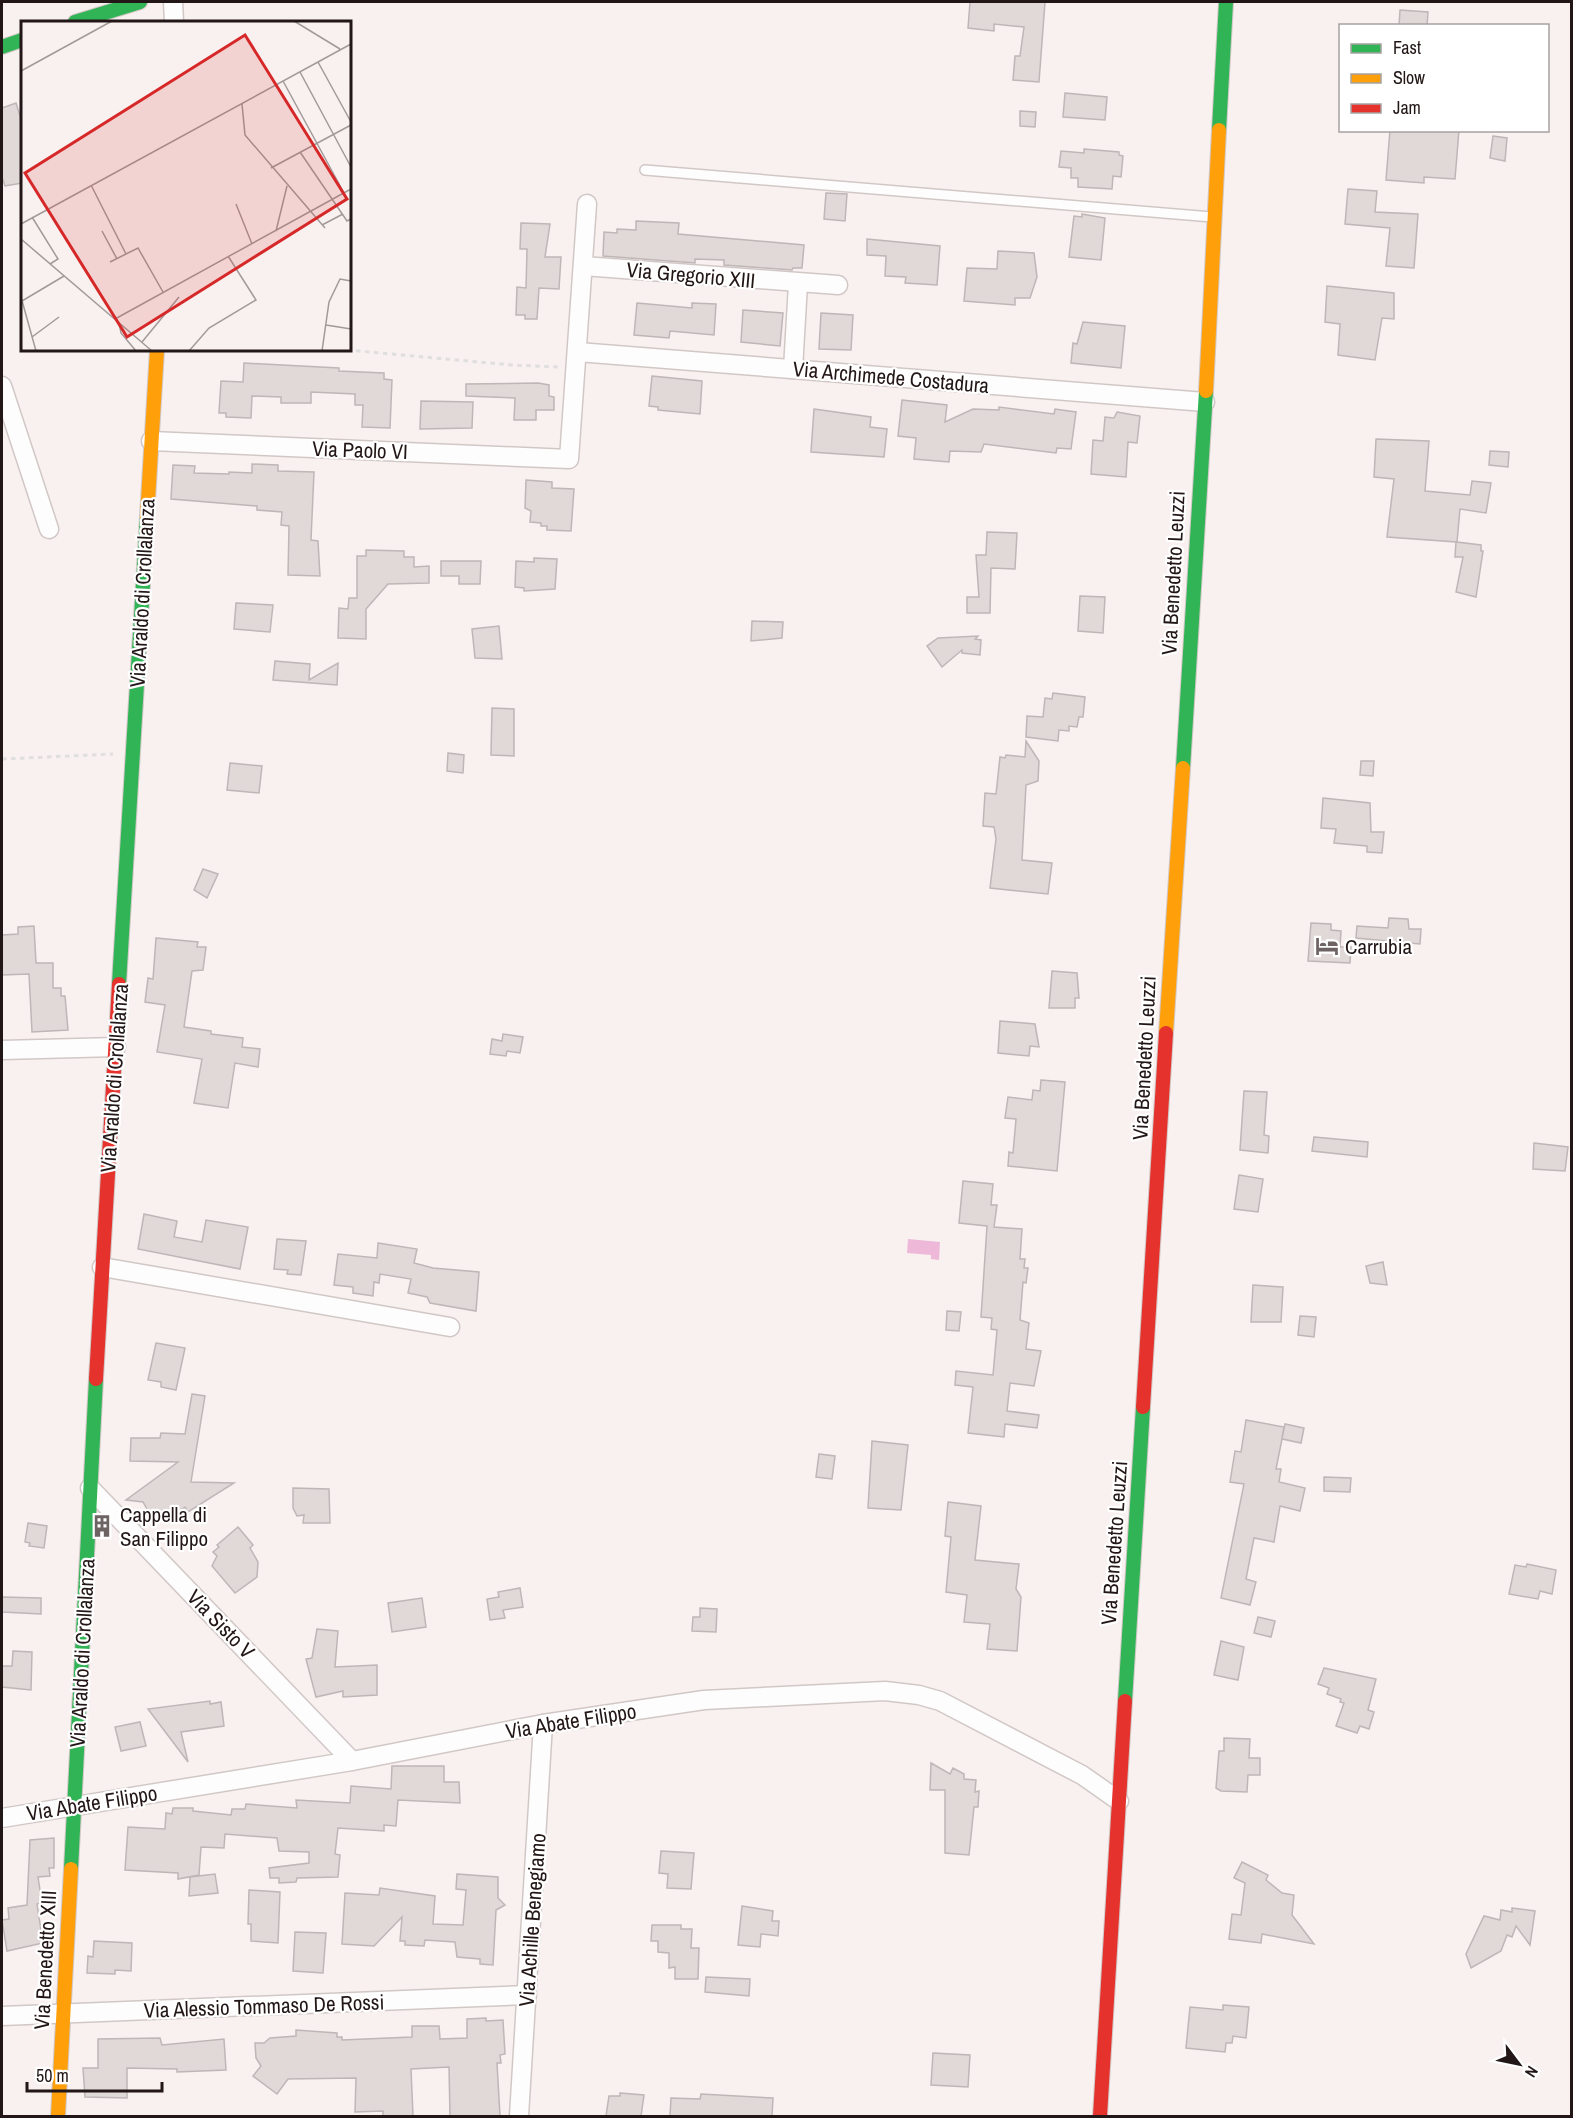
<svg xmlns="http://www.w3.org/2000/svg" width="1573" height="2118" font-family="'Archivo Narrow',sans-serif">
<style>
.water{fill:#eeb8d9}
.building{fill:#e1d8d8;stroke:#bfb6b7;stroke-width:1.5}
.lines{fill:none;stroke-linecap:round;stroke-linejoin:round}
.lane-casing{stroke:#d1c8c6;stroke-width:12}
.street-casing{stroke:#d1c8c6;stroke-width:21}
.fast-casing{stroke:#d1c8c6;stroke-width:16}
.slow-casing{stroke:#d1c8c6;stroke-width:16}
.jam-casing{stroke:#d1c8c6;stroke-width:16}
.path{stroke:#e0dede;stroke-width:3;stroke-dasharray:4.5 4.5;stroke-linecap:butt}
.lane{stroke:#fefdfd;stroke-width:9}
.street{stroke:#fefdfd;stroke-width:18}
.fast{stroke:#30b455;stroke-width:14}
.slow{stroke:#ff9f0a;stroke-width:14}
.jam{stroke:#e5322d;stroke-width:14}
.labels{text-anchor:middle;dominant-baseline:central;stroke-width:4.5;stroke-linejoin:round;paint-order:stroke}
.street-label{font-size:21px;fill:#221716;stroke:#fff}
.poi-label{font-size:21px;fill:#221716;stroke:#fff;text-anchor:start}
.inset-road{fill:none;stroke:#a29a99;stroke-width:1.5}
.view{fill:#d62828;fill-opacity:0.15;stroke:#d62828;stroke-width:3}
.inset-edge{fill:none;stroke:#221716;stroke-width:3}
</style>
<rect width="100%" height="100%" fill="#f8f1f0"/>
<path class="water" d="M908 1239 940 1242 939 1260 931 1259V1255L907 1253Z"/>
<g class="building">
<path d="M970 2H1045L1039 82 1013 80 1015 56H1020L1024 27 994 24V31L968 28Z"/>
<path d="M1400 10 1428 12 1427 26H1399Z"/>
<path d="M1065 93 1107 97 1105 120 1063 117Z"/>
<path d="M16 103 22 122V183L5 186 2 177V108Z"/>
<path d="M1020 111 1036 112 1035 127 1020 126Z"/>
<path d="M1390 130H1459L1455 179 1424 177V183L1386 180Z"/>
<path d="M1493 136 1507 138 1505 161 1490 158Z"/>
<path d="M1084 149 1119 152V155L1123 156 1121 177 1113 176 1112 189 1078 187V178H1071V168L1059 167 1061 151 1084 153Z"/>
<path d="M1348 189 1377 191 1375 212 1418 214 1414 268 1386 266 1390 228 1345 224Z"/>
<path d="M826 193 847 194 845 221 824 219Z"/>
<path d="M1082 214 1105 218 1101 260 1069 257 1074 216 1082 217Z"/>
<path d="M636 221 679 223 678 234 804 245 802 268H793L792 270 724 265V260L695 259V263L603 256 604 232 617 233V229L636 230Z"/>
<path d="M521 223 550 224 545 257H561L559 289 539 288 537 319H525V315H516L517 287 526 288 527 249H520Z"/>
<path d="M867 239 940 246 937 285 905 283 906 277 885 276 886 256 867 255Z"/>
<path d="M998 251 1034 253 1037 277 1030 298H1015V305L964 301 967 268 997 269Z"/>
<path d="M1327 286 1394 293V319L1382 318 1375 360 1338 355 1340 324 1325 322Z"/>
<path d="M637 303 692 308V303L716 304 714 335 670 331 669 338 634 335Z"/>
<path d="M743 310 783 313 780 346 741 342Z"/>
<path d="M821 313 853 315 851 350 819 349Z"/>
<path d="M1083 322 1125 326 1121 368 1071 363 1073 343 1077 344Z"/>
<path d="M244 363 339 368V371L384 373V379L392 380 390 428 362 427 363 405H355V394L311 392V403H281V397L252 396 251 418 226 417V413H219L221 381 243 382Z"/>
<path d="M652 376 702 381 700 414 658 410V407L649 406Z"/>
<path d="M538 383 549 385V396L554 397V410H536V420H514L515 398 466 396V384Z"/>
<path d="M902 400 947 405 945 422 973 409 999 410V407L1054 414 1055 409 1076 412 1071 449 1057 448 1056 453 984 444 981 452 950 451 949 462 914 459 916 438 898 436Z"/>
<path d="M421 401 473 402 472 428 420 429Z"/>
<path d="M814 409 871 417 870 427 887 429 884 457 811 452Z"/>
<path d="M1117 412 1140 416 1137 443 1128 442 1126 477 1091 474 1093 440 1103 441 1105 417 1114 418Z"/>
<path d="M1376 439 1429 441 1425 491 1470 495 1472 481 1491 483 1486 513 1460 509 1457 542 1481 545V551H1483L1476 597 1456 592 1463 557H1455L1456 542 1387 537 1394 479 1374 477Z"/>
<path d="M1490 451 1509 452 1508 467 1489 465Z"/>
<path d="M252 464 278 465V471L314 472 311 540 318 541 320 576 288 575 289 526 281 525 282 512 257 510V506L171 499 173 465 195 466 194 473 229 474V472L252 473Z"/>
<path d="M526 480 552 482V488L574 489 571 531 547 530V526H541V523L530 522 531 511 525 508Z"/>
<path d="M987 532 1017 533 1015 569 991 568 990 613H967V597H979L976 555H986Z"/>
<path d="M366 550 404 551V557H414V567L429 566V583L388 584 366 609V639L338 638 339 608 348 609 349 598H357V556H366Z"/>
<path d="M534 558 557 559 555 589 524 591V588L515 587 516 561 534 562Z"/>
<path d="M441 561H481L480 584H459V576H441Z"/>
<path d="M1080 596 1105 597 1103 633 1078 631Z"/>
<path d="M236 603 273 605 270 632 234 629Z"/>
<path d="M752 621 783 622 782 638 751 641Z"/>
<path d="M499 626 502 659 475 658 472 629Z"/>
<path d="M978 636 975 639 981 640 980 655 962 653V650L942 667 927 646 938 638Z"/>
<path d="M275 661 310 664 309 680 338 663 337 685 273 680Z"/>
<path d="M1053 693 1085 697 1083 717H1079L1077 727 1069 726V731L1059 730 1058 741 1026 737 1027 716 1043 717 1045 698 1052 699Z"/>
<path d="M492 708 514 709V756L491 755Z"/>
<path d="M1026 741 1039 761 1038 781 1026 785 1022 860 1052 863 1048 894 990 888 996 839 994 827 983 826 985 793 996 794 1000 757 1005 758 1006 755 1025 757Z"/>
<path d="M448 753 464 755 463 773 447 771Z"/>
<path d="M1361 761H1374L1373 776 1360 775Z"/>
<path d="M230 763 262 766 259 793 227 790Z"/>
<path d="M1323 798 1370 803 1371 832H1384L1382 853 1367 852V846L1334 843 1336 829 1321 828Z"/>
<path d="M203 869 218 874 207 898 194 890Z"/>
<path d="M1389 918 1408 919 1409 929H1421L1420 944 1356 938 1357 926 1388 928Z"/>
<path d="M1311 923 1331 924V930L1341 931 1340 947H1351L1350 963 1308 961Z"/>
<path d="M34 926 36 963H53V988H61V996H65L68 1030 32 1032 29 974 2 975V935L18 934V927Z"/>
<path d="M156 938 198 942 197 947H206L203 970 192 971 184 1027 211 1031V1034L243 1038 242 1047 260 1049 258 1067 235 1063 228 1108 194 1103 202 1059 157 1052 165 1005 145 1002 148 978 153 979Z"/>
<path d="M1052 971 1077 973 1079 998H1075V1008H1049Z"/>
<path d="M1000 1021 1035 1024 1039 1047 1030 1046 1029 1056 998 1053Z"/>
<path d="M503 1034 523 1037 520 1053 507 1051 506 1056 490 1054 492 1039 502 1041Z"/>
<path d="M1041 1080 1065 1082 1057 1171 1008 1166 1009 1152 1013 1153 1016 1119 1005 1118 1008 1097 1032 1100 1033 1090 1040 1091Z"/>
<path d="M1244 1091 1267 1092 1264 1135 1269 1136 1268 1153 1240 1150Z"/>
<path d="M1314 1137 1368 1142 1367 1157 1312 1151Z"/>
<path d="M1534 1143 1568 1147 1565 1171 1533 1169Z"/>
<path d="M1239 1175 1263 1179 1258 1212 1234 1209Z"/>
<path d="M963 1181 993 1184 991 1205H997L994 1227 1022 1229 1020 1259H1025L1024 1268H1028L1026 1283 1023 1282 1020 1320 1029 1323 1026 1349 1041 1351 1034 1386 1010 1383 1007 1411 1039 1415 1037 1428 1005 1424 1004 1437 968 1433 973 1387 955 1385 956 1371 993 1375 997 1330 991 1329 992 1318 981 1317 987 1226 959 1223Z"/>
<path d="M144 1214 177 1221 174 1237 202 1242 206 1220 248 1227 240 1269 138 1249Z"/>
<path d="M277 1239 306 1241 301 1275 287 1274 288 1270 274 1269Z"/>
<path d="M378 1243 417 1249 414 1263 433 1268 479 1272 476 1311 430 1303 427 1297 408 1293 411 1279 380 1274 379 1283 374 1282 373 1296 353 1293V1287L334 1285 338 1254 377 1258Z"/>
<path d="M1383 1262 1387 1285 1370 1283 1366 1266Z"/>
<path d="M1253 1285 1283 1287 1281 1322H1251Z"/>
<path d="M947 1311 961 1312 959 1331 946 1330Z"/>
<path d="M1300 1316 1316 1317 1314 1337 1298 1335Z"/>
<path d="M156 1343 185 1348 176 1390 161 1387V1382L148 1380Z"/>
<path d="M192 1394 205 1396 191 1482 234 1483 188 1512 185 1507 180 1511 178 1509 158 1522 155 1516 152 1518 143 1502 126 1500 178 1462 130 1461 131 1438H160L161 1433 185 1434Z"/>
<path d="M1246 1420 1284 1427 1282 1438 1285 1424 1304 1428 1301 1443 1282 1439 1276 1469H1281L1279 1482 1305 1488 1300 1511 1280 1506 1274 1542 1254 1538 1246 1579 1256 1582 1250 1605 1221 1598 1244 1484 1230 1482 1235 1451 1241 1452Z"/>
<path d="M872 1441 908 1445 901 1510 868 1508Z"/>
<path d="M819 1454 835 1456 832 1479 816 1477Z"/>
<path d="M1324 1477 1351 1478 1350 1492 1324 1491Z"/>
<path d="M293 1488 329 1489 330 1523H303L304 1515 297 1516 293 1508Z"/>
<path d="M948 1502 981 1506 975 1560 1019 1564 1016 1589 1021 1597 1017 1651 987 1649 990 1624 964 1622 967 1595 946 1592 951 1537 945 1536Z"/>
<path d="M28 1523 47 1526 44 1548 29 1546 30 1543 25 1542Z"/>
<path d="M238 1527 253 1545 250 1548 258 1562 257 1577 235 1593 212 1566 217 1556 213 1552 219 1547 217 1545Z"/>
<path d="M1527 1564 1556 1570 1552 1594 1540 1591 1538 1599 1509 1594 1515 1565 1526 1567Z"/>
<path d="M520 1588 523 1607 503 1610 505 1618 490 1620 487 1599 499 1597 498 1592Z"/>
<path d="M2 1597 41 1598V1614L2 1612Z"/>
<path d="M422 1598 426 1627 392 1632 388 1603Z"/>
<path d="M700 1608 717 1609 716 1632 692 1631 693 1617H700Z"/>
<path d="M1258 1617 1275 1621 1271 1637 1254 1633Z"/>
<path d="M317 1629 338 1631 335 1667 377 1665V1695L343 1697V1691L316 1697 306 1659 312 1658Z"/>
<path d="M1221 1641 1244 1647 1238 1680 1214 1675Z"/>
<path d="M13 1651 32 1652 31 1690 2 1687V1666H12Z"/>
<path d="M1324 1668 1376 1679 1368 1710 1374 1712 1369 1729 1360 1726 1357 1733 1336 1726 1344 1703 1340 1702 1341 1699 1327 1694 1329 1688 1318 1684Z"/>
<path d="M210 1701V1704L221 1702 224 1726 181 1732 188 1762 148 1709Z"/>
<path d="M140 1722 146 1746 121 1751 115 1727Z"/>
<path d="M1224 1738 1250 1739 1249 1758H1260V1775H1248L1247 1792 1221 1791 1216 1788 1219 1751H1224Z"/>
<path d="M931 1763 950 1774 953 1768 964 1774V1779L976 1780 975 1792 979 1791 978 1807H974L969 1855 945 1853V1790H930Z"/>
<path d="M392 1766H444V1782H459L460 1803 398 1800 396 1826 384 1825V1831L338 1828 335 1854 340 1855 338 1877 297 1878 296 1882 279 1883V1878H270L269 1868 309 1863V1852L279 1851 277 1838 225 1834 224 1848 201 1847 199 1875 178 1879V1873L125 1870 128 1827 165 1829 166 1813 172 1814 173 1808H193V1811L231 1815 232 1809H245L246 1804 297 1808 296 1800 350 1803 351 1786 391 1789Z"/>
<path d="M54 1838V1868H49L50 1876 38 1877 42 1903 37 1904 43 1943 7 1951 2 1920 9 1919 8 1908 27 1905 30 1840Z"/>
<path d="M661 1851 694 1853 691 1889 667 1888 668 1874 659 1873Z"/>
<path d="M1242 1862 1268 1875 1266 1880 1282 1893 1294 1895 1292 1915 1314 1944 1262 1934 1261 1943 1229 1939 1232 1914 1241 1915 1245 1883 1234 1878Z"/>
<path d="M215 1874 218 1893 189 1896 190 1877Z"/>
<path d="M457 1874 498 1877V1898L505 1905 496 1910 493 1965 480 1964V1959L457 1957 455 1942 425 1940 424 1946 405 1945V1941H400L402 1917 374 1946 342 1944 345 1893 379 1895 380 1888 435 1896 433 1924 463 1925 466 1890 456 1889Z"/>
<path d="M249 1890 280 1892 278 1943 251 1941V1924H248Z"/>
<path d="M742 1906 773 1911 772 1921H779L778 1936 761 1934 760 1947 738 1945Z"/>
<path d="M1512 1908 1535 1911 1530 1945 1516 1926 1512 1937 1507 1935 1501 1951 1471 1968 1466 1954 1484 1916 1500 1920 1501 1910 1512 1912Z"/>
<path d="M652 1925H681V1929H692L691 1948H699L698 1979H675V1967L669 1968V1953L658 1952V1941H651Z"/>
<path d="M295 1932 326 1933 323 1973 293 1971Z"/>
<path d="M94 1941 132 1943 131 1971 115 1970V1974L87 1973 88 1956 93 1957Z"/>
<path d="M706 1977 750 1979 749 1996 705 1992Z"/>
<path d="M1223 2005 1249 2007 1246 2038 1233 2036 1232 2043H1226L1225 2052 1186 2048 1190 2007 1223 2010Z"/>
<path d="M486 2018V2021L503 2020 505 2054 500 2055 501 2063H497L500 2116H450L449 2067 411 2069 413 2116H383V2111L355 2112 356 2078 288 2079 277 2094 253 2076 261 2066 256 2058 255 2043H264L270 2038 296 2036V2030L337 2033V2037H342V2040L412 2037V2026H439L440 2039 467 2038V2019Z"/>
<path d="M160 2038 162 2045 224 2039 226 2070 177 2072V2069L127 2068V2098L85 2097 83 2068H98V2039Z"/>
<path d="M933 2053 970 2055 968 2087 931 2085Z"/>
<path d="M620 2093 644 2095 641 2116H606L609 2096H620Z"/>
<path d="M701 2094 773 2098 772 2116H670L671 2098 700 2099Z"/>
</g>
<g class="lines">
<g class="lane-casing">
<path id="lane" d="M645 170 1212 217"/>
</g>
<g class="street-casing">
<g id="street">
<path d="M173 2 174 22"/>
<path d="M583 266 838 285"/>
<path d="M578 352 1205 402"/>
<path d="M793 369 798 284"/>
<path d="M2 386 49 529"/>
<path d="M151 441 569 459 587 204"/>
<path d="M2 1050 116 1047"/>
<path d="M102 1267 450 1327"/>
<path d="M90 1488 352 1761"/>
<path d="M2 1818 352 1761 543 1724 704 1700 885 1691 919 1695 940 1701 1082 1775 1119 1801"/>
<path d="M2 2016 527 1995"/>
<path d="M519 2116 543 1724"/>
</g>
</g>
<g class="fast-casing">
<g id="fast">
<path d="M75 22 140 2"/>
<path d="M2 47 22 40"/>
<path d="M1219 130 1226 2"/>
<path d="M1183 768 1206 391"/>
<path d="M119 984 147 517"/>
<path d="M1125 1701 1143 1407"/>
<path d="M71 1869 96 1379"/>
</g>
</g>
<g class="slow-casing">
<g id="slow">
<path d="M1206 391 1219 130"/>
<path d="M147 517 157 350"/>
<path d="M1166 1033 1183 768"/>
<path d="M58 2116 71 1869"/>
</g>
</g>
<g class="jam-casing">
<g id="jam">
<path d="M96 1379 119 984"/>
<path d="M1143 1407 1166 1033"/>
<path d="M1100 2116 1125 1701"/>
</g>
</g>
<g class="path">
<path d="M347 350 512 365 558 367"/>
<path d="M2 759 113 754"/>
</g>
<use href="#lane" class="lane"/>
<use href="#street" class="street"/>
<use href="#fast" class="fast"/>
<use href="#slow" class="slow"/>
<use href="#jam" class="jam"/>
</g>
<defs>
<g id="hotel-bare" transform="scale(1.8)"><path d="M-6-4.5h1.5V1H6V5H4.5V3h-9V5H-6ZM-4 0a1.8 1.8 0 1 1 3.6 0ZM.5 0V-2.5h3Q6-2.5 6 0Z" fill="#6d6362" stroke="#fff" stroke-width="2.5" paint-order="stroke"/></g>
<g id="building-bare" transform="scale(1.8)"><path d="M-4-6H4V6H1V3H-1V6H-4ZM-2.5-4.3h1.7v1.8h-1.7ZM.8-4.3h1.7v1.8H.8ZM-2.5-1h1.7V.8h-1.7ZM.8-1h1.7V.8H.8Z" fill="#6d6362" stroke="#fff" stroke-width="2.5" paint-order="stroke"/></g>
</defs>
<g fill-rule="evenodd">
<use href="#hotel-bare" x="1327" y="946"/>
<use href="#building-bare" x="102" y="1526"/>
</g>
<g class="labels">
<g class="street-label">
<text transform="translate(691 275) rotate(5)">Via Gregorio XIII</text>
<text transform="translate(891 377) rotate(5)">Via Archimede Costadura</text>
<text transform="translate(360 450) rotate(2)">Via Paolo VI</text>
<text transform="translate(1173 573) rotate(-87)">Via Benedetto Leuzzi</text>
<text transform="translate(142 593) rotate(-87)">Via Araldo di Crollalanza</text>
<text transform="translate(1144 1058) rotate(-87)">Via Benedetto Leuzzi</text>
<text transform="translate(114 1078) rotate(-86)">Via Araldo di Crollalanza</text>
<text transform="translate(1114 1543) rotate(-86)">Via Benedetto Leuzzi</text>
<text transform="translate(221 1624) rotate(46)">Via Sisto V</text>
<text transform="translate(82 1653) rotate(-87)">Via Araldo di Crollalanza</text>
<text transform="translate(571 1721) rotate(-9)">Via Abate Filippo</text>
<text transform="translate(92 1803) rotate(-9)">Via Abate Filippo</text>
<text transform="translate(532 1920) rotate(-86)">Via Achille Benegiamo</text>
<text transform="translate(45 1960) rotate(-87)">Via Benedetto XIII</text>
<text transform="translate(264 2006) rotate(-2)">Via Alessio Tommaso De Rossi</text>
</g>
<g class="poi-label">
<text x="1345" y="946">Carrubia</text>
<text x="120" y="1514">Cappella di<tspan x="120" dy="24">San Filippo</tspan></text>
</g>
</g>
<g transform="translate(21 21)">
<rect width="330" height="330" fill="#f8f1f0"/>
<path class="inset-road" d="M273 0 319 28M297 41 330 101M0 50 91 0M279 51 330 146M262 60 323 172M221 83 224 114 304 207M279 131 326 200 330 198M250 147 330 104M70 164 105 233M215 183 231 223M11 196 37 238 29 243M0 203 330 23M301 204 322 193M81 210 96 238M255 210 266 165M0 218 131 330M89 241 117 227 142 271M0 276 15 330M1 280 43 255M94 298 330 168M98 302 100 312 115 330M305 304 330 308M11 316 38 296M121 321 158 276M168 330 188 307 235 279 207 235M301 330 308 281 319 258 330 260"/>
<path class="view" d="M224 14 326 178 106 316 4 152Z"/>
<rect width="330" height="330" class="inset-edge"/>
</g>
<rect width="1573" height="2118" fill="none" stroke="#221716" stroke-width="6"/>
<rect x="1339" y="24" width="210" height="108" fill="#ffffff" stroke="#a7a2a2" stroke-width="1.5"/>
<rect x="1351" y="44" width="30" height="9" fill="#30b455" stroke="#a7a2a2" stroke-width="1.5"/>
<text x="1393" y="54" font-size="18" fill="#221716">Fast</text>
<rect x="1351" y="74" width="30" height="9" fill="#ff9f0a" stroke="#a7a2a2" stroke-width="1.5"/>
<text x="1393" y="84" font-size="18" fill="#221716">Slow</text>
<rect x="1351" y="104" width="30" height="9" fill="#e5322d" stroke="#a7a2a2" stroke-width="1.5"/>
<text x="1393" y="114" font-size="18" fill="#221716">Jam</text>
<g transform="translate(1519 2064) rotate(122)" stroke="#ffffff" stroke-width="4.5" paint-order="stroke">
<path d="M0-4.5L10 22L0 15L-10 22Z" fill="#221716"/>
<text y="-9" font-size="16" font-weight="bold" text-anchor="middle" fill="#221716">N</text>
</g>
<path d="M27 2082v9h135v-9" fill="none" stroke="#221716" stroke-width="3"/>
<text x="36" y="2082" font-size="18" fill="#221716" stroke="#ffffff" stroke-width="4.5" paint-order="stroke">50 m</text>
</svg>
